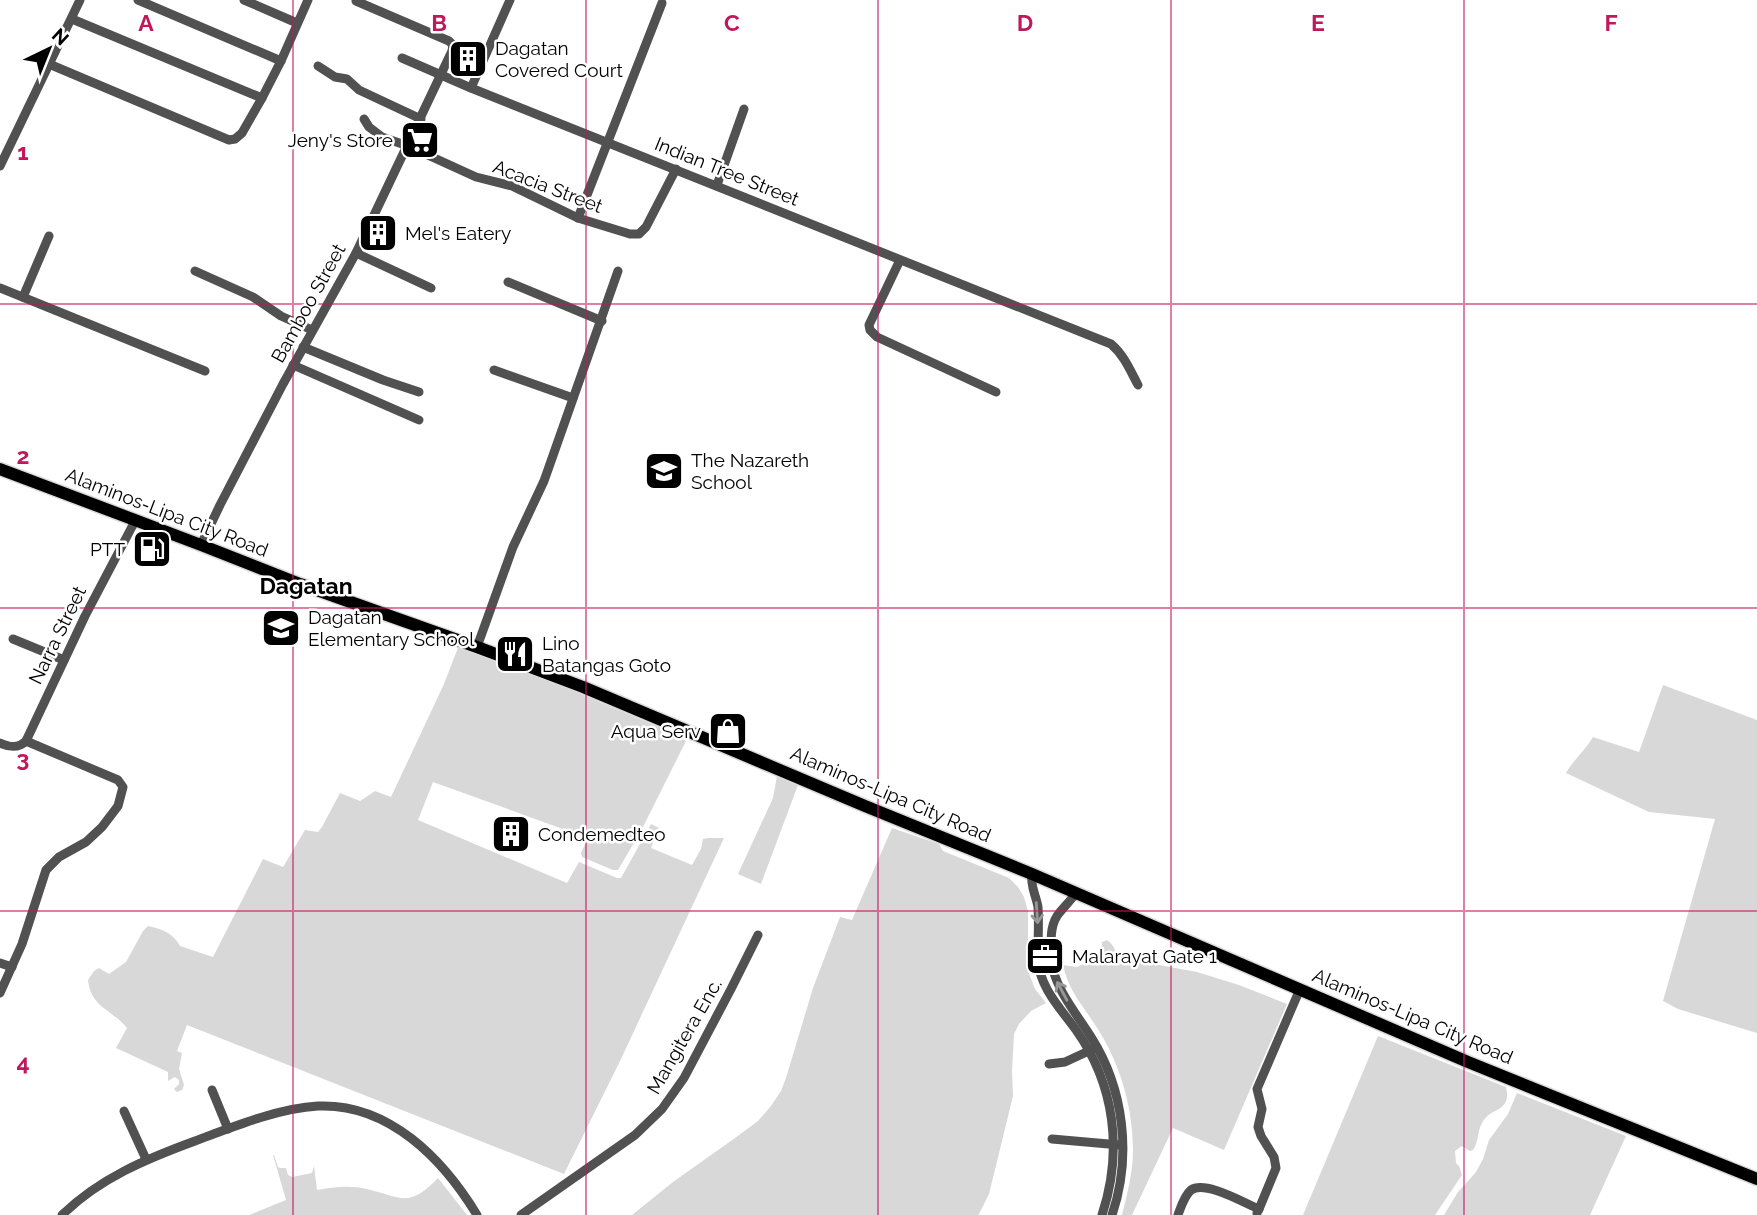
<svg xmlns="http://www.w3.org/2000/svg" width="1757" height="1215" font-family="Raleway,sans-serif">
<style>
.green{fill:#d8d8d8}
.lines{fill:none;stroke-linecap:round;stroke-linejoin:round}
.major-casing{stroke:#dbdbdb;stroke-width:15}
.minor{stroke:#515151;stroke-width:9}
.major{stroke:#000;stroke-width:12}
.oneway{stroke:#979797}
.grid{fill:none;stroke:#c2185b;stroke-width:2;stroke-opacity:0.55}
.labels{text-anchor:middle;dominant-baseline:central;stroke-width:5;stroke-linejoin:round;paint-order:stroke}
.poi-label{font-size:19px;fill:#000;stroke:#fff;text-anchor:start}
.street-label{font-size:19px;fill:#000;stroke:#fff}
.quarter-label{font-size:23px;font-weight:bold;fill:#000;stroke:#fff}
.grid-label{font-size:23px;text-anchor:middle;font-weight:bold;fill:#c2185b;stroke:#fff;stroke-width:5;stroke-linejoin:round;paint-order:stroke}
</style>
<rect width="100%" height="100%" fill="#fff"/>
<g class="green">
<path d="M459 645 503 661 680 736 684 738 686 741 642 829 618 870H613L582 857 581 853 587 840 585 837 433 782 418 820 567 883 579 862 617 878H621L651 824 659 828 651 848 692 865 701 849 703 839 708 838H724L621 1059 564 1174 187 1025 177 1051 182 1053 179 1069 184 1085 182 1090 177 1092 174 1089 179 1084V1080L175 1077 168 1081V1072L116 1048 127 1028C113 1010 91 1008 88 980L94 971 99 968 109 974 126 962 143 931 148 926C162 929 173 933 180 946L213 957 263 859 283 867 305 830 318 832 322 827 340 793 360 801 375 791 391 797 444 684Z"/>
<path d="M1663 685 1757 720V1033L1678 1009 1663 1001 1715 819 1649 812 1566 773C1574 759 1585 751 1593 737L1639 752Z"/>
<path d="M777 776 798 785 761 884 738 874 773 798Z"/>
<path d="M892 828 939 844 943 851 1009 878 1018 887 1024 897 1028 911V971L1035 989 1046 1003 1031 1011 1019 1024 1014 1034 1012 1071 1013 1096 989 1194 979 1214 978 1215H632L673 1182 735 1138 758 1121 771 1106 781 1091 786 1078 813 988 840 917 852 920Z"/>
<path d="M1107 940C1115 945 1114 953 1122 958L1197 972 1239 985 1287 1004 1224 1150 1173 1128 1132 1215H1122C1127 1195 1133 1172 1133 1151 1133 1111 1122 1070 1102 1036 1088 1011 1069 994 1063 965L1077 967 1101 956 1102 942Z"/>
<path d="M1378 1036 1506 1087C1512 1113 1491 1106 1482 1123 1477 1131 1479 1142 1473 1150L1470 1151 1462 1146 1455 1151 1456 1163 1459 1166 1462 1175 1435 1215H1303Z"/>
<path d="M1517 1093 1626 1136 1590 1215H1444L1458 1192 1476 1172 1483 1159 1489 1140 1508 1114Z"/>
<path d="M273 1155H274L278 1167 280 1168H286L288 1175 292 1177 312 1173 314 1166 317 1190C334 1187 350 1185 367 1189 403 1198 409 1208 438 1178L467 1215H249L286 1200Z"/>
</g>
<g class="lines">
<g class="major-casing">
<path id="major" d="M0 469 201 545 300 584 477 647 583 687 865 806 1032 874 1468 1062 1757 1179"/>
</g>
<g class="minor">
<path d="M138 0 281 61"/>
<path d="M244 0 297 23"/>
<path d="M72 19 262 98"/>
<path d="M402 58 471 88 1111 344C1124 355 1130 370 1138 385"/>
<path d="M49 64 229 140 235 139 242 133 262 98 281 61 308 0"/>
<path d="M318 66 335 77 347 79 359 90 421 119"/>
<path d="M471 88 510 0"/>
<path d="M364 119 369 127 382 137 408 146 476 177 512 186 578 218 630 234H639L646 227 676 169"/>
<path d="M0 166 80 0"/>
<path d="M717 185 744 109"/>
<path d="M578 218 662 3"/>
<path d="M356 253 431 288"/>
<path d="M900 260 869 325 870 330 877 337 996 392"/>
<path d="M195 271 253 297 281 316 312 330"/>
<path d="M508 282 602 321"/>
<path d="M0 288 205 371"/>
<path d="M23 297 49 236"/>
<path d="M303 347 383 380 419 392"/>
<path d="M293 365 419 420"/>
<path d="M494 370 573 398"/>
<path d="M201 545 220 505 283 384 356 253 452 51 453 45 449 41 356 1"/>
<path d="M13 639 64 660"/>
<path d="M477 647 513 547 544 481 618 271"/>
<path d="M0 743C9 747 18 749 26 741L85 616 135 521"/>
<path d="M1032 874C1030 886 1036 895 1038 907 1039 922 1038 938 1038 953"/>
<path d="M1051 953C1051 939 1050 923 1060 912 1066 905 1071 900 1076 893"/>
<path d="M1038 959C1039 987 1061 1009 1076 1030 1115 1085 1123 1151 1102 1215"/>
<path d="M1051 960C1055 989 1076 1013 1091 1037 1124 1089 1132 1156 1112 1215"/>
<path d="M0 963 12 967"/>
<path d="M0 993 22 944 46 870 59 857 86 842 102 827 118 806 123 787 118 780 26 741"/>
<path d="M1049 1064 1065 1062 1093 1049"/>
<path d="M212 1090 228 1129"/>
<path d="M124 1111 146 1159"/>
<path d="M1052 1139 1120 1145"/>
<path d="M1259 1209 1276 1168 1274 1157 1261 1136 1258 1127 1262 1109 1257 1089 1300 989"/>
<path d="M62 1215C100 1178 146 1159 195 1141 232 1127 279 1108 318 1106 389 1103 443 1159 477 1215"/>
<path d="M521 1215 635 1135 662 1109 684 1078 731 989 758 935"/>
<path d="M1178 1215C1181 1207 1184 1196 1191 1190 1205 1180 1244 1203 1259 1209L1257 1213"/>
</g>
<use href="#major" class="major"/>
</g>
<defs><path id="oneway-shaft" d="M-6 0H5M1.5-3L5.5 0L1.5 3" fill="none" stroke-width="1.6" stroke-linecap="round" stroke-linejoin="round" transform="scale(1.75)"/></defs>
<g class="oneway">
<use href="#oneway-shaft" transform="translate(1037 913) rotate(86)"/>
<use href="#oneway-shaft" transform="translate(1062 991) rotate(-118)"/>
</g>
<path class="grid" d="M293 0V1215M586 0V1215M878 0V1215M1171 0V1215M1464 0V1215M0 304H1757M0 608H1757M0 911H1757"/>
<defs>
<g id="building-square" transform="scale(2.0125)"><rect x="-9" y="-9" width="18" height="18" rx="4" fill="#000" stroke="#fff"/><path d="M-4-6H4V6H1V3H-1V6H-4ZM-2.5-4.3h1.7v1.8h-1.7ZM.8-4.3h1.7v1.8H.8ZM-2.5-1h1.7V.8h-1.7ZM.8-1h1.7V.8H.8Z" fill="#fff"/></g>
<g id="supermarket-square" transform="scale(2.0125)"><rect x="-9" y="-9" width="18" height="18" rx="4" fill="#000" stroke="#fff"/><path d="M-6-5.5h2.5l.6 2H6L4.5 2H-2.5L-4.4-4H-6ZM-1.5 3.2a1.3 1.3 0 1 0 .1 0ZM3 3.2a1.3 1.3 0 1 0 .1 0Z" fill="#fff"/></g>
<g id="school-square" transform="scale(2.0125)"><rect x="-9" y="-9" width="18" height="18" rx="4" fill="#000" stroke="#fff"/><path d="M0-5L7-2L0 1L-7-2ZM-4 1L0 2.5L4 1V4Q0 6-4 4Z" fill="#fff"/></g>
<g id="fuel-square" transform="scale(2.0125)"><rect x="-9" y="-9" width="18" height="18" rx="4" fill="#000" stroke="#fff"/><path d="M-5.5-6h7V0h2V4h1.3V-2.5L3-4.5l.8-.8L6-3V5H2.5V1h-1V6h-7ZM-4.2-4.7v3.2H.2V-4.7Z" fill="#fff"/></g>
<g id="restaurant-square" transform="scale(2.0125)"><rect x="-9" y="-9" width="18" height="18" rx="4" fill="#000" stroke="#fff"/><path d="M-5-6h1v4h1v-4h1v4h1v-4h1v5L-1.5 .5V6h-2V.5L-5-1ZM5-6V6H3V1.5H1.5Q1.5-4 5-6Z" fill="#fff"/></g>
<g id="shop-square" transform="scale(2.0125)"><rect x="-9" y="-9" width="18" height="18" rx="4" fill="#000" stroke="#fff"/><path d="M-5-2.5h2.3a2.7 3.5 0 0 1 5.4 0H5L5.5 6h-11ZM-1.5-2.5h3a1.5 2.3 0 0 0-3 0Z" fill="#fff"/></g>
<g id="office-square" transform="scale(2.0125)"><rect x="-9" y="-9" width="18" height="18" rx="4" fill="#000" stroke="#fff"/><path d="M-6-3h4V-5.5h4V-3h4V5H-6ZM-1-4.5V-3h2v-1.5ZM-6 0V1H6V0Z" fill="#fff"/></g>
</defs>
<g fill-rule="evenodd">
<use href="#building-square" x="468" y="59"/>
<use href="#supermarket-square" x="420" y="140"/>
<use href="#building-square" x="378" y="233"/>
<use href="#school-square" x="664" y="471"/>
<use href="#fuel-square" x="152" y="549"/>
<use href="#school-square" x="281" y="628"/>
<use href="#restaurant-square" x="515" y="654"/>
<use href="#shop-square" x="728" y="731"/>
<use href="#building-square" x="511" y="834"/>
<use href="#office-square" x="1045" y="956"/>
</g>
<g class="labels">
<g class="poi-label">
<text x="495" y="48">Dagatan<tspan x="495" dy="22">Covered Court</tspan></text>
<text x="393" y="140" text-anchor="end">Jeny's Store</text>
<text x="405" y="233">Mel's Eatery</text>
<text x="691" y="460">The Nazareth<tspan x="691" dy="22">School</tspan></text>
<text x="125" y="549" text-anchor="end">PTT</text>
<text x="308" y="617">Dagatan<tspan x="308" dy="22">Elementary School</tspan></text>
<text x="542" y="643">Lino<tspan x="542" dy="22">Batangas Goto</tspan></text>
<text x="701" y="731" text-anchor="end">Aqua Serv</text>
<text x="538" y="834">Condemedteo</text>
<text x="1072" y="956">Malarayat Gate 1</text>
</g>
<g class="street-label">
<text transform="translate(727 171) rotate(22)">Indian Tree Street</text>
<text transform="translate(548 186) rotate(21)">Acacia Street</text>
<text transform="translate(308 303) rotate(-61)">Bamboo Street</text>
<text transform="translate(167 512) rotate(21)">Alaminos-Lipa City Road</text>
<text transform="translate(57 635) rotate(-64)">Narra Street</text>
<text transform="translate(891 794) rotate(23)">Alaminos-Lipa City Road</text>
<text transform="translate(1413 1016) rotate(23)">Alaminos-Lipa City Road</text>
<text transform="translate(684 1036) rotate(-60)">Mangitera Enc.</text>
</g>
<g class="quarter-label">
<text x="306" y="585">Dagatan</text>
</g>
</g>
<g class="grid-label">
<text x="146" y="31">A</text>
<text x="439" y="31">B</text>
<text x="732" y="31">C</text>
<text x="1025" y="31">D</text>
<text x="1318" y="31">E</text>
<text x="1611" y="31">F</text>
<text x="23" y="160">1</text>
<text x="23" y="464">2</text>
<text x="23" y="767">3</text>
<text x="23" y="1071">4</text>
</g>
<g transform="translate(49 49) rotate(43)" stroke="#ffffff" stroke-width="5" paint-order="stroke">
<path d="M0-5L12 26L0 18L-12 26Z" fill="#000000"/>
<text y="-10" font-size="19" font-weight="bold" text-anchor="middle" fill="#000000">N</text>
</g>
</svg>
